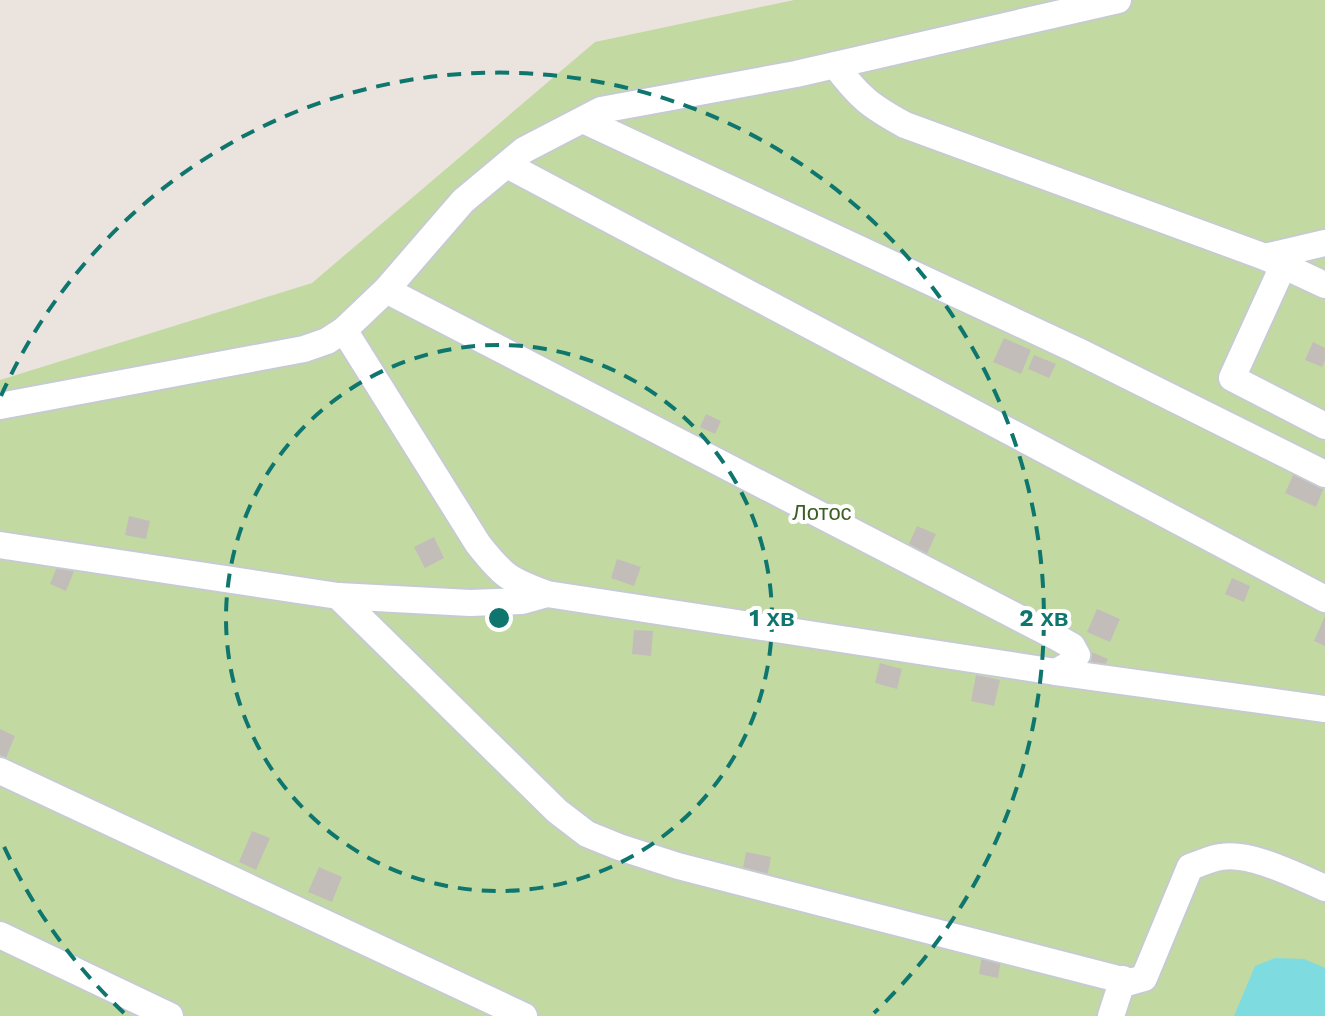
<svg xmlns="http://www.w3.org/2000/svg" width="1325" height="1016" font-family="'Work Sans',sans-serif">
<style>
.green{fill:#c2daa2}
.water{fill:#7edce0}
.building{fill:#c3bdba}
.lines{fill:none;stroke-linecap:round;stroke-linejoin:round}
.minor-casing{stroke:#c6cbd2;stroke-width:30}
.minor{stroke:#fff;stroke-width:26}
.ring{fill:none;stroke:#0f766e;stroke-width:4;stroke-dasharray:14 10}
.labels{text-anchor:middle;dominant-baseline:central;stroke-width:8;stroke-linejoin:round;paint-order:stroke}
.park-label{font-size:22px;fill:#3d5f23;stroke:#fff}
.centre{fill:#0f766e;stroke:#fff;stroke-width:4}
.ring-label{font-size:24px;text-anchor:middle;font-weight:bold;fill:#0f766e;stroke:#fff;stroke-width:8;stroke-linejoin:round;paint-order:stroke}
</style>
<rect width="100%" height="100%" fill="#ebe3de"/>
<path class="green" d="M794 0H1325V1016H0V380L312 283 595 42Z"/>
<path class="water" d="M1275 958 1304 959 1325 968V1016H1234L1255 966Z"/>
<g class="building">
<path d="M1004 338 1031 350 1021 374 993 362Z"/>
<path d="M1313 342 1325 348V361L1322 367 1305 360Z"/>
<path d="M1034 355 1056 364 1049 378 1028 369Z"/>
<path d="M706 414 721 421 715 434 700 427Z"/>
<path d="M1295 471 1325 485 1316 507 1285 493Z"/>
<path d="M129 516 150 521 146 539 125 535Z"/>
<path d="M917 526 936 534 926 556 907 548Z"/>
<path d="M434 537 444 558 425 568 414 547Z"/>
<path d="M617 559 641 567 634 586 611 578Z"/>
<path d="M59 562 75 569 66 591 50 584Z"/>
<path d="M1232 578 1250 586 1244 602 1225 594Z"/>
<path d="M1097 609 1120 619 1110 642 1087 632Z"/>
<path d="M1325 616V646L1314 641Z"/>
<path d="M634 630 653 631 651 656 632 654Z"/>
<path d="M1087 650 1108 659 1103 670 1082 661Z"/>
<path d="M880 663 902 669 897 689 875 683Z"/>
<path d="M976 675 1000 680 994 706 971 701Z"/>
<path d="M0 729 15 736 6 758 0 755Z"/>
<path d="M252 831 270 838 256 870 239 862Z"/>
<path d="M746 852 771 857 767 878 742 873Z"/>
<path d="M319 867 342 877 332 902 308 892Z"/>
<path d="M982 955 1001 959 998 978 979 974Z"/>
</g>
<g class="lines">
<g class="minor-casing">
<g id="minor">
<path d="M835 65C859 97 870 106 905 125L1265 257 1325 285"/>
<path d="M583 120 1076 350 1325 474"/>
<path d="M507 165 1325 599"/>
<path d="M1265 257 1325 243"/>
<path d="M1283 266 1232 378 1325 426"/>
<path d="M344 330 478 544C503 576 509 580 547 594L1056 672 1070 664 1077 655 1072 646 1056 637 386 290"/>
<path d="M0 406 304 349 327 341 344 330 386 290 463 201 524 150 601 110 796 74 1118 0"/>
<path d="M0 545 338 596 470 603 522 601 547 594"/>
<path d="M338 596 557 811 587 834 619 847 678 866 1130 982 1144 978 1190 867C1200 864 1211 858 1221 857 1252 852 1297 876 1325 888"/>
<path d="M1056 672 1325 709"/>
<path d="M0 771 524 1016"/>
<path d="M0 935 170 1016"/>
<path d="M1111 1016 1123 979"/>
</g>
</g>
<use href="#minor" class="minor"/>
</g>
<g class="ring">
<circle cx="499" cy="618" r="273"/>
<path d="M124 1013A545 545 0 0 1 1 840M1 396A545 545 0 1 1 874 1013"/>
</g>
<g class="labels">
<g class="park-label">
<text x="822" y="512">Лотос</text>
</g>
</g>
<circle cx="499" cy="618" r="12" class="centre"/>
<g class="ring-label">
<text x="772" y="626">1 хв</text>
<text x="1044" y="626">2 хв</text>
</g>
</svg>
